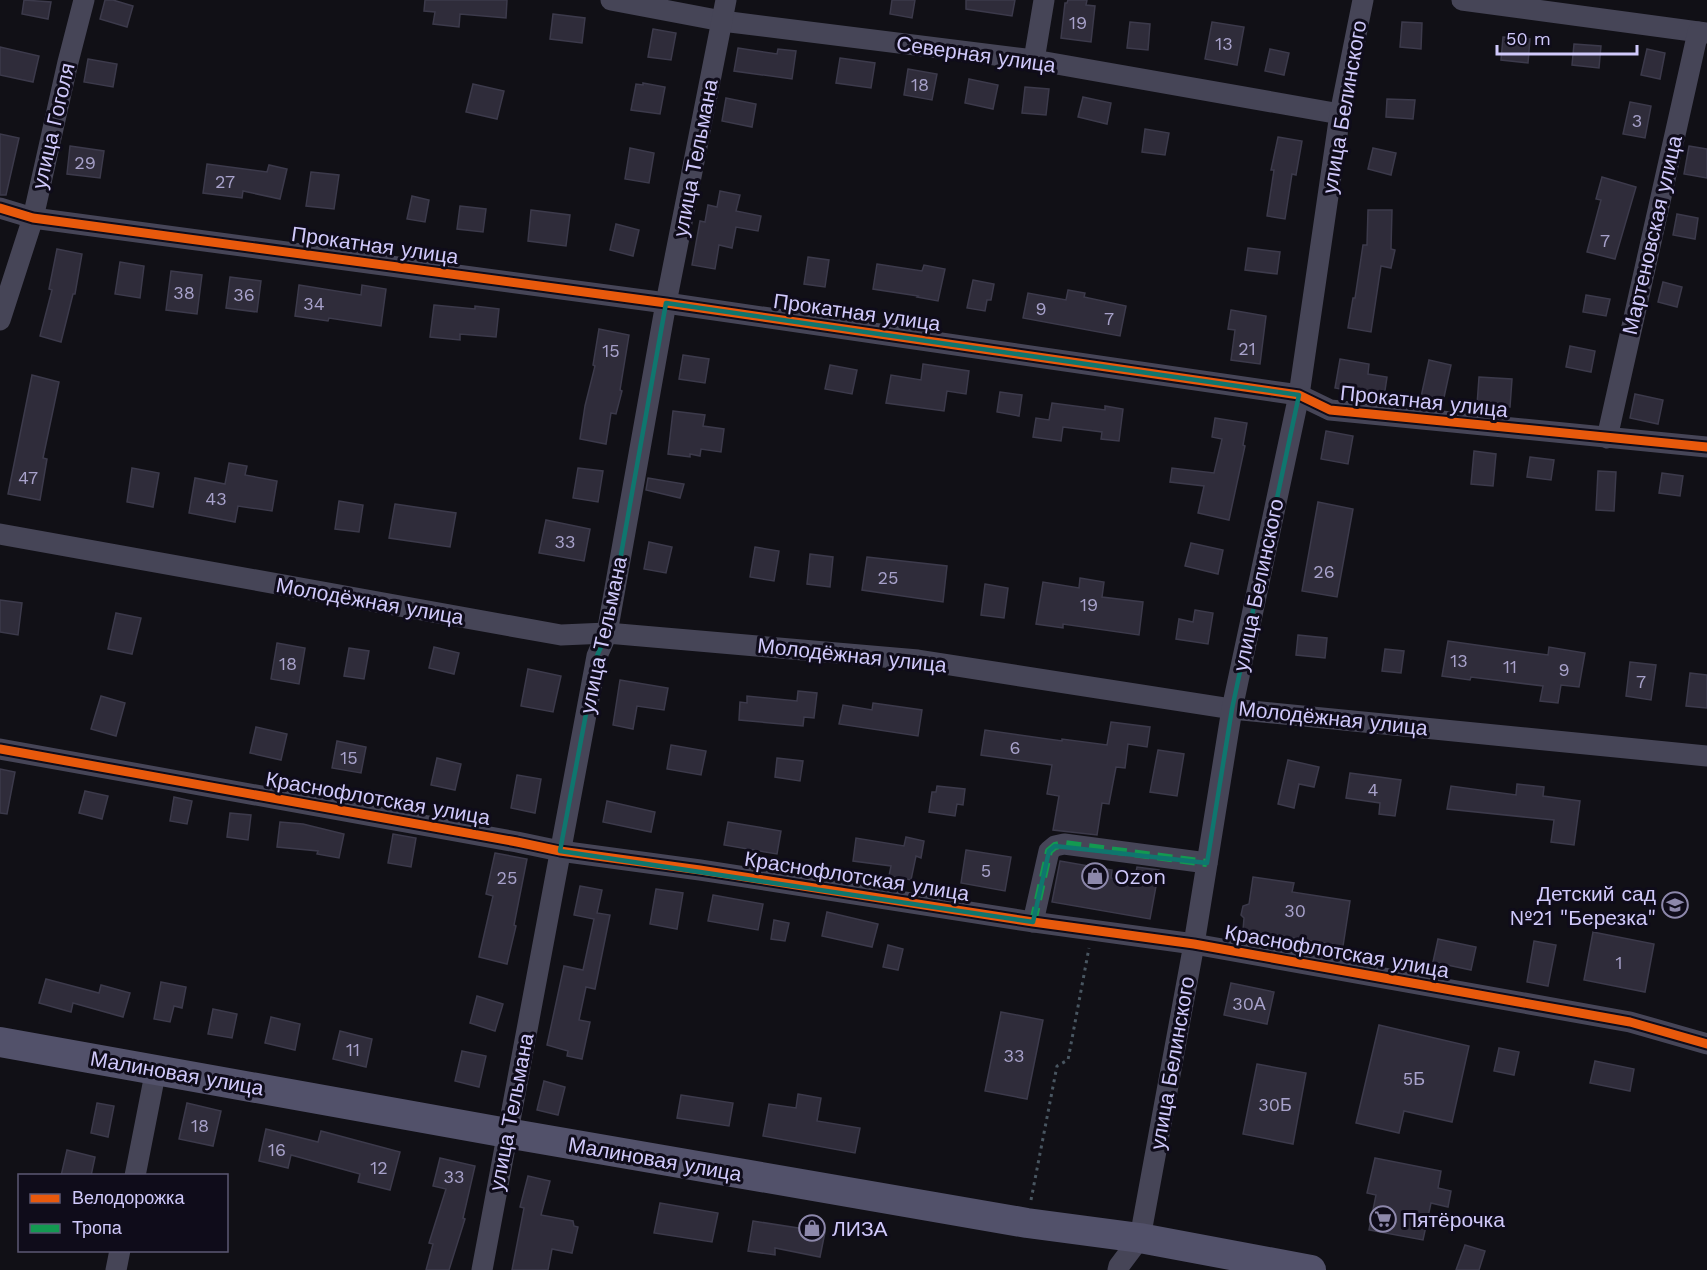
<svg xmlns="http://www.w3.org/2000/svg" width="1707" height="1270" font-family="'Work Sans',sans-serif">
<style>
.building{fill:#2f2c3a;stroke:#3c3a4b;stroke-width:1.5}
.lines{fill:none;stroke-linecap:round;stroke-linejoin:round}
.path{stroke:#495661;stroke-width:3;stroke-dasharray:3 4.5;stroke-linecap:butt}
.street{stroke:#464557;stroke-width:21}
.secondary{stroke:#52516a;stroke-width:30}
.quiet{stroke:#139951;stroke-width:8;stroke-dasharray:15 8;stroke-linecap:butt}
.cycleway-casing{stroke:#0f0c1a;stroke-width:13}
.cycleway{stroke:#e8590c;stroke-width:9}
.marked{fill:none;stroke:#0f766e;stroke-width:4.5;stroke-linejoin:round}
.labels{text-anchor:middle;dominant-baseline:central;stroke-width:6;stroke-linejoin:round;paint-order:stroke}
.number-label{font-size:18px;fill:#a8a2cb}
.street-label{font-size:21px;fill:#d0c9fb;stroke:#0f0c1a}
.poi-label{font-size:21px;fill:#d0c9fb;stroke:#0f0c1a;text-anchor:start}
</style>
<rect width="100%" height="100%" fill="#111016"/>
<g class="building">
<path d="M24 0 51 2 48 19 22 14Z"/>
<path d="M105 0H113L133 6 127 27 100 19Z"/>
<path d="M425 0H507L506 18 460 14 459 27 433 24 435 12 424 11Z"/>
<path d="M892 0H915L912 18 890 14Z"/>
<path d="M966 0H1015L1012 16 966 9Z"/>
<path d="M1068 0H1087L1086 5 1095 6 1091 42 1061 38 1065 3H1067Z"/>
<path d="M553 14 585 18 582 43 550 39Z"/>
<path d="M1130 22 1150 24 1148 50 1127 48Z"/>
<path d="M1212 22 1244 27 1237 65 1205 59Z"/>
<path d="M1402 22 1422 23 1421 49 1400 47Z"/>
<path d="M653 29 676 33 671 60 648 57Z"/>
<path d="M1503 37 1530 39 1528 63 1501 60Z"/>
<path d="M1574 44 1601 46 1599 68 1572 65Z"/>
<path d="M0 47 39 56 33 82 0 75Z"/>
<path d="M738 48 777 54 778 49 796 51 792 79 734 71Z"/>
<path d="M1270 49 1289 53 1284 75 1265 71Z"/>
<path d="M1647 49 1665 53 1660 79 1641 75Z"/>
<path d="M840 58 875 63 871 88 836 83Z"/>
<path d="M88 59 117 64 113 87 84 82Z"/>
<path d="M908 69 937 74 932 100 904 95Z"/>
<path d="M969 79 998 85 993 109 965 103Z"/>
<path d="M643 83 665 87 660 114 631 110 636 84 643 85Z"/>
<path d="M473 84 504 91 497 119 466 112Z"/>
<path d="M1025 87 1049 89 1046 115 1022 113Z"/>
<path d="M1083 97 1111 103 1107 124 1078 117Z"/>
<path d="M726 98 756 104 752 127 722 121Z"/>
<path d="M1387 99 1415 100 1413 119 1386 117Z"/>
<path d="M1630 102 1651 106 1645 138 1623 134Z"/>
<path d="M1145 129 1169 133 1165 155 1142 152Z"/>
<path d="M0 134 19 138 6 195H0Z"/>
<path d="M1278 137 1302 141 1296 175 1292 174 1285 219 1267 216 1274 170H1271Z"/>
<path d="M70 146 104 151 100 178 67 174Z"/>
<path d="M1689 146 1707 149V178L1684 174Z"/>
<path d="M630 148 654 153 649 183 625 179Z"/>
<path d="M1373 148 1396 153 1391 175 1368 169Z"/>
<path d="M207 164 267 172 269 165 287 169 280 199 243 191 242 198 203 193Z"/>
<path d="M311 172 339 175 334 209 306 206Z"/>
<path d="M1602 177 1636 187 1615 259 1587 252 1601 200 1596 199Z"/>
<path d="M720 191 740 195 736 211 761 216 758 231 736 227 732 248 719 245 715 269 692 265 700 221 705 222 708 205 717 207Z"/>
<path d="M412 196 429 200 425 222 407 219Z"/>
<path d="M460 206 486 209 483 232 457 229Z"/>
<path d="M531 210 570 215 566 246 528 241Z"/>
<path d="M1368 210H1392L1391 249 1395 250 1391 268 1381 266 1371 332 1348 328 1353 298H1355L1363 245H1367Z"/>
<path d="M1677 214 1698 218 1695 239 1673 235Z"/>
<path d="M616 224 639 230 633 256 610 250Z"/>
<path d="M1248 248 1280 252 1277 274 1245 270Z"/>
<path d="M57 249 82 254 75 294H73L61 342 40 336 52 290 49 289Z"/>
<path d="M808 257 829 260 825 287 804 284Z"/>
<path d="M120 262 144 266 140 298 115 294Z"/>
<path d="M877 264 922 271 924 265 945 269 938 301 917 297 918 296 873 289Z"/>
<path d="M171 271 202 275 197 314 166 310Z"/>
<path d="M230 277 261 281 257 312 226 308Z"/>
<path d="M973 280 994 284 991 300H987L985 311 967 308Z"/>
<path d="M1663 282 1682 287 1677 307 1658 302Z"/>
<path d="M299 285 361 295 362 285 386 289 381 326 329 318 328 321 295 316Z"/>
<path d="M1068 290 1085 293 1084 297 1126 306 1120 336 1023 318 1028 293 1066 300Z"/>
<path d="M1586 295 1610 299 1606 316 1583 312Z"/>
<path d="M434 305 475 309V306L499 309 496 337 460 334V340L430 337Z"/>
<path d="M1231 310 1266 316 1260 364 1231 360 1235 330 1228 329Z"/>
<path d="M599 329 629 335 620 390 622 391 616 414 611 413 606 444 580 439 585 406 595 366 593 365Z"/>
<path d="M1570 346 1595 351 1591 372 1566 367Z"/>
<path d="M683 355 709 359 705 383 679 379Z"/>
<path d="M1340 359 1369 364 1368 374 1387 377 1384 397 1335 388Z"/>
<path d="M1429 360 1451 365 1443 402 1421 397Z"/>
<path d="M923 364 969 371 966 394 947 391 944 411 886 403 891 375 921 380Z"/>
<path d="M830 365 857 370 852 394 825 389Z"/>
<path d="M32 375 59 382 43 458 47 459 40 500 8 494Z"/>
<path d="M1479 377 1512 379 1510 407 1477 405Z"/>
<path d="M1000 392 1022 395 1019 416 997 412Z"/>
<path d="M1635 394 1663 400 1658 424 1630 418Z"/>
<path d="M1052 403 1105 410V406L1123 409 1119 441 1101 439 1102 432 1063 427 1061 441 1033 437 1036 418 1049 420Z"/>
<path d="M673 411 705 415 703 426 724 429 721 452 701 449 700 456 690 454V457L668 454Z"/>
<path d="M1215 418 1247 423 1243 445 1245 446 1229 520 1198 513 1204 486 1170 482 1172 468 1214 473 1222 439 1212 437Z"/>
<path d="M1326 431 1353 436 1348 464 1321 459Z"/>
<path d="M1474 451 1496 454 1493 486 1471 484Z"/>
<path d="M1530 457 1554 460 1551 480 1527 477Z"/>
<path d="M229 463 247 466 245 475 277 481 272 511 238 506 235 522 189 513 195 478 225 484Z"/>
<path d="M132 468 159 473 153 507 127 502Z"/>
<path d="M578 468 603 471 598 502 573 498Z"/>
<path d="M1598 471 1616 472 1614 511 1596 510Z"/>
<path d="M1662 473 1683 476 1680 496 1659 493Z"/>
<path d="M648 478 684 484 680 498 646 490Z"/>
<path d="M339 501 363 505 359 532 335 529Z"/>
<path d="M1318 502 1353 509 1337 597 1302 591Z"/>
<path d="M395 504 456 513 450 547 389 538Z"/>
<path d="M546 520 590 529 584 561 539 553Z"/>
<path d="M649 542 672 547 666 573 644 569Z"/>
<path d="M1191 543 1223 550 1218 574 1185 566Z"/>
<path d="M755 547 779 551 774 581 750 577Z"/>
<path d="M810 554 833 557 830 587 807 584Z"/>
<path d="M867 557 947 566 943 602 862 590Z"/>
<path d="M1080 578 1104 582 1102 597 1143 602 1139 635 1063 624V628L1036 624 1043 582 1079 588Z"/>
<path d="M985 584 1008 588 1004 618 981 615Z"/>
<path d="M0 600 22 603 18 635 0 632Z"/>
<path d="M1195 610 1213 613 1208 644 1176 639 1179 619 1193 622Z"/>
<path d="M116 613 141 618 132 654 108 649Z"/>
<path d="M1298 635 1327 638 1325 658 1296 655Z"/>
<path d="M1448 641 1548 655 1549 647 1585 653 1579 687 1561 685 1558 703 1540 701 1543 686 1471 677 1470 680 1442 676Z"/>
<path d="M277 643 305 648 299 684 271 679Z"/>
<path d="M434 647 459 653 454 674 429 668Z"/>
<path d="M349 648 369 651 364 679 344 676Z"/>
<path d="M1385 649 1404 651 1401 673 1382 671Z"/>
<path d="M1630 662 1656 665 1651 700 1626 696Z"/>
<path d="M528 669 561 676 553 712 521 706Z"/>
<path d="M1690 673 1707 675V708L1686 706Z"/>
<path d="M620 680 668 688 664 710 637 706 633 729 613 725Z"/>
<path d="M798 691 817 693 814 718 804 717 803 726 739 720 740 702 747 703V696L797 701Z"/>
<path d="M101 696 125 703 116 736 91 729Z"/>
<path d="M873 703 922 710 918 736 839 724 843 705 872 710Z"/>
<path d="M1111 722 1150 727 1147 747 1128 744 1125 768 1116 767 1109 804 1102 803 1097 835 1053 830 1059 796 1047 794 1052 765 981 755 985 730 1062 741V739L1107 745Z"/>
<path d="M256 727 287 734 281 760 250 753Z"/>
<path d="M337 741 366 747 361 773 332 768Z"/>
<path d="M671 745 706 751 701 775 667 769Z"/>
<path d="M1158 750 1184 754 1177 796 1150 792Z"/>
<path d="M437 758 461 764 455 790 431 785Z"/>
<path d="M777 758 803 761 800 781 775 777Z"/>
<path d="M1288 760 1319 767 1314 787 1299 784 1294 808 1278 804Z"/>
<path d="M0 769 15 772 7 814 0 813Z"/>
<path d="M1350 773 1401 780 1395 816 1379 814 1380 803 1346 798Z"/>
<path d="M517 775 541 779 535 813 511 808Z"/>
<path d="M1517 784 1544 787 1543 796 1580 801 1574 845 1551 842 1554 820 1447 809 1451 786 1516 795Z"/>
<path d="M937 786 965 789 963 805 957 804 955 816 929 812 932 792H936Z"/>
<path d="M85 791 108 796 102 819 79 813Z"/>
<path d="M174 797 192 801 187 824 170 821Z"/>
<path d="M607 801 655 812 651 832 603 822Z"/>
<path d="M230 813 251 815 248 840 227 837Z"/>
<path d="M280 822 303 824 344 834 339 858 317 854 318 851 277 847Z"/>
<path d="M728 822 781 831 777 854 724 845Z"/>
<path d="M393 834 416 838 411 867 388 863Z"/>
<path d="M906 837 924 841 921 858 916 856 911 880 889 876 891 866 853 861 856 838 904 846Z"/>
<path d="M966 850 1011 857 1005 891 961 883Z"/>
<path d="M495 853 527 859 514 925 516 926 507 964 479 957 493 896 486 894Z"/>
<path d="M1060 861 1112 870 1111 878 1134 882 1137 867 1159 870 1150 919 1052 902Z"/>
<path d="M1253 877 1294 883 1292 892 1350 901 1343 946 1243 930 1244 918 1241 915 1243 906 1249 904Z"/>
<path d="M580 886 602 890 597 913 610 915 595 989 586 987 579 1020 590 1022 582 1059 567 1056 568 1051 547 1045 564 966 583 970 594 919 574 915Z"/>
<path d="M656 889 683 893 677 929 650 924Z"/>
<path d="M713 895 763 904 758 930 708 921Z"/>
<path d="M827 912 878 924 872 947 822 936Z"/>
<path d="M774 920 789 923 785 941 771 939Z"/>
<path d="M1593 932 1654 944 1645 992 1584 980Z"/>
<path d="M1438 939 1476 947 1471 970 1433 962Z"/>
<path d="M1534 941 1556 945 1548 986 1527 982Z"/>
<path d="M888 945 903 949 898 970 883 967Z"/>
<path d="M46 979 99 993 101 985 130 993 123 1017 73 1003 71 1012 39 1003Z"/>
<path d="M161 982 186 987 182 1008 174 1006 170 1022 154 1019Z"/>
<path d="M1231 983 1274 992 1267 1024 1224 1015Z"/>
<path d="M477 996 503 1004 495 1031 470 1023Z"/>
<path d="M213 1009 237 1014 232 1038 208 1034Z"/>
<path d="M1001 1012 1043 1020 1027 1099 985 1091Z"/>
<path d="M271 1017 300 1024 295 1050 265 1043Z"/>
<path d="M1379 1025 1469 1046 1452 1122 1404 1111 1399 1133 1356 1123Z"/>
<path d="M340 1031 372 1039 366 1067 333 1059Z"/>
<path d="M1499 1048 1519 1052 1514 1075 1494 1071Z"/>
<path d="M462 1051 486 1056 479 1087 455 1081Z"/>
<path d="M1595 1061 1634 1069 1630 1091 1590 1083Z"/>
<path d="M1257 1064 1306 1073 1293 1144 1243 1134Z"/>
<path d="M544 1081 565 1087 558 1115 537 1110Z"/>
<path d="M798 1094 821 1098 817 1121 860 1128 855 1153 763 1136 769 1104 796 1108Z"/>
<path d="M681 1095 733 1103 729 1126 677 1118Z"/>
<path d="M97 1103 114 1106 108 1137 91 1133Z"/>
<path d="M187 1103 221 1111 213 1146 179 1139Z"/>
<path d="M266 1129 318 1142 321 1131 400 1152 390 1190 358 1182 360 1174 291 1155 288 1168 259 1161Z"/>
<path d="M67 1150 95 1157 91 1176H61Z"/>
<path d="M440 1158 475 1166 463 1218 465 1219 449 1270H426L433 1244 429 1243 446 1189 433 1186Z"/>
<path d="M1375 1158 1441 1171 1438 1188 1451 1191 1448 1207 1431 1203 1423 1240 1369 1230 1376 1195 1367 1193Z"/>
<path d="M528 1176 550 1181 541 1215 573 1221 574 1226 578 1227 572 1253 552 1249 548 1270H512L524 1208 520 1207Z"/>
<path d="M660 1203 718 1213 712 1242 654 1233Z"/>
<path d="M753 1221 825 1232 820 1257 775 1248V1255L748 1251Z"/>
<path d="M1465 1245 1485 1251 1479 1270H1456Z"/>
</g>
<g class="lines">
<path class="path" d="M1031 1200 1057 1066 1068 1060 1089 948"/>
<g class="street">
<path d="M611 0 722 21 1034 60 1340 114"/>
<path d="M1462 0 1707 33"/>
<path d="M1034 60 1044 0"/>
<path d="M0 208 33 218 666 303 1299 395 1330 410 1707 447"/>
<path d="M0 320 33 218 68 62 84 0"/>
<path d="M1607 438 1698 32"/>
<path d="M0 534 561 635 607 633 918 660 1232 709 1707 756"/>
<path d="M0 749 517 842 560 851 700 870 1033 922 1194 944 1630 1022 1707 1044"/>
<path d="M1033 922 1049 851 1055 846 1064 844 1207 863"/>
<path d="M135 1176 156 1069"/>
<path d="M116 1270 120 1250"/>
<path d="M482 1270 597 656 607 633 666 303 726 0"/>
<path d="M1118 1270 1119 1266 1140 1238 1194 944 1232 709 1299 395 1340 114 1363 0"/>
</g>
<path class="secondary" d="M0 1042 507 1133 1027 1223 1140 1238 1311 1270"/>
<path class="quiet" d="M1033 922 1049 851 1055 846 1064 844 1207 863"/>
<g class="cycleway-casing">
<g id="cycleway">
<path d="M0 208 33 218 666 303 1299 395 1330 410 1707 447"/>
<path d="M0 749 517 842 560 851 700 870 1033 922 1194 944 1630 1022 1707 1044"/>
</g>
</g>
<use href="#cycleway" class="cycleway"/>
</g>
<path class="marked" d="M666 303 1299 395 1232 709 1207 863 1055 846 1049 851 1033 922 560 851 597 656 607 633Z"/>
<defs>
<g id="shop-ring" transform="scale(1.35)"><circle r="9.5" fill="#0f0c1a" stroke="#8d88ab" stroke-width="1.5"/><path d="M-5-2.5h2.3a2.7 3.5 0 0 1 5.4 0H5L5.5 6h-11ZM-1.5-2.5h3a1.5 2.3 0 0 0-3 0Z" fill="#8d88ab"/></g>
<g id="school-ring" transform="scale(1.35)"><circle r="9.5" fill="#0f0c1a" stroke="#8d88ab" stroke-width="1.5"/><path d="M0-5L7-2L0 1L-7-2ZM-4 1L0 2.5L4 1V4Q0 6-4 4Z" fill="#8d88ab"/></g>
<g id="supermarket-ring" transform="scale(1.35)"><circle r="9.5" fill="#0f0c1a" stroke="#8d88ab" stroke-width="1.5"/><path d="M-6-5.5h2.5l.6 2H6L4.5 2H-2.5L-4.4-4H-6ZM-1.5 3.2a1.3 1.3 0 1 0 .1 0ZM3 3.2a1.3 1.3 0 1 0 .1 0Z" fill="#8d88ab"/></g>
</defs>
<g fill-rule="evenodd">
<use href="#shop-ring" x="1095" y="876"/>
<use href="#school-ring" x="1675" y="905"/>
<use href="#supermarket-ring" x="1383" y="1219"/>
<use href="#shop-ring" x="812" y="1228"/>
</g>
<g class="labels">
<g class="number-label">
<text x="1078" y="22">19</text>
<text x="1224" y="43">13</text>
<text x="920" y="84">18</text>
<text x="1637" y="120">3</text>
<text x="85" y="162">29</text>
<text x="225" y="181">27</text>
<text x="1605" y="240">7</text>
<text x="184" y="292">38</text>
<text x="244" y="294">36</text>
<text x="314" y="303">34</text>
<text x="1041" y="308">9</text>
<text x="1109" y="318">7</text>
<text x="1247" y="348">21</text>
<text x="611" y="350">15</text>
<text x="28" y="477">47</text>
<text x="216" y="498">43</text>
<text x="565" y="541">33</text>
<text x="1324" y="571">26</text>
<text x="888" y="577">25</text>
<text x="1089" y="604">19</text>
<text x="1459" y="660">13</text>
<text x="288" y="663">18</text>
<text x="1510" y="666">11</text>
<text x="1564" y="669">9</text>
<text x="1641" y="681">7</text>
<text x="1015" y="747">6</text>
<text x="349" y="757">15</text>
<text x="1373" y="789">4</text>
<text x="986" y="870">5</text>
<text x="507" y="877">25</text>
<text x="1295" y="910">30</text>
<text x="1619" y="962">1</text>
<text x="1249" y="1003">30А</text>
<text x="353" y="1049">11</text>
<text x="1014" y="1055">33</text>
<text x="1414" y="1078">5Б</text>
<text x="1275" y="1104">30Б</text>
<text x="200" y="1125">18</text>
<text x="277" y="1149">16</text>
<text x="379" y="1167">12</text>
<text x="454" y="1176">33</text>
</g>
<g class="street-label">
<text transform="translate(976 54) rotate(8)">Северная улица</text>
<text transform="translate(1344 107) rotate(-80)">улица Белинского</text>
<text transform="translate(53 126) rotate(-77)">улица Гоголя</text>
<text transform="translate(695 158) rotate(-79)">улица Тельмана</text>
<text transform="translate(1652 235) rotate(-77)">Мартеновская улица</text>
<text transform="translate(375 245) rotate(8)">Прокатная улица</text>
<text transform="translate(857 312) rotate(8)">Прокатная улица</text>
<text transform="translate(1424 401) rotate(6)">Прокатная улица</text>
<text transform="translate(1258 585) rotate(-78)">улица Белинского</text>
<text transform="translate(370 601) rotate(10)">Молодёжная улица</text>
<text transform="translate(603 635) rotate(-78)">улица Тельмана</text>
<text transform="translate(852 655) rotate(6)">Молодёжная улица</text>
<text transform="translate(1333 718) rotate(6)">Молодёжная улица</text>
<text transform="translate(378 798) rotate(10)">Краснофлотская улица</text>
<text transform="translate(857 876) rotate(9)">Краснофлотская улица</text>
<text transform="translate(1337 951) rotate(10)">Краснофлотская улица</text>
<text transform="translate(1172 1063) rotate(-80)">улица Белинского</text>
<text transform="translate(177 1073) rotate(10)">Малиновая улица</text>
<text transform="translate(511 1112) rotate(-79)">улица Тельмана</text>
<text transform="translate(655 1159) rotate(10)">Малиновая улица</text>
</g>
<g class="poi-label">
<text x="1114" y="876">Ozon</text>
<text x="1656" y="893" text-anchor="end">Детский сад<tspan x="1656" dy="24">№21 "Березка"</tspan></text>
<text x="1402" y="1219">Пятёрочка</text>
<text x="832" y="1228">ЛИЗА</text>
</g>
</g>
<rect x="18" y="1174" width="210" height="78" fill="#0f0c1a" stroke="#5c5874" stroke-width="1.5"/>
<rect x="30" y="1194" width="30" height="9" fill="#e8590c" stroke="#5c5874" stroke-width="1.5"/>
<text x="72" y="1204" font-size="18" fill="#d0c9fb">Велодорожка</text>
<rect x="30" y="1224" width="30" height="9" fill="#139951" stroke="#5c5874" stroke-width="1.5"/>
<text x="72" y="1234" font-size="18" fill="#d0c9fb">Тропа</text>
<path d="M1497 45v9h140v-9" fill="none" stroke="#d0c9fb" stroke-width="3"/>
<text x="1506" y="45" font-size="18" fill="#d0c9fb" stroke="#0f0c1a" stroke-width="4.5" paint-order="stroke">50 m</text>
</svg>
